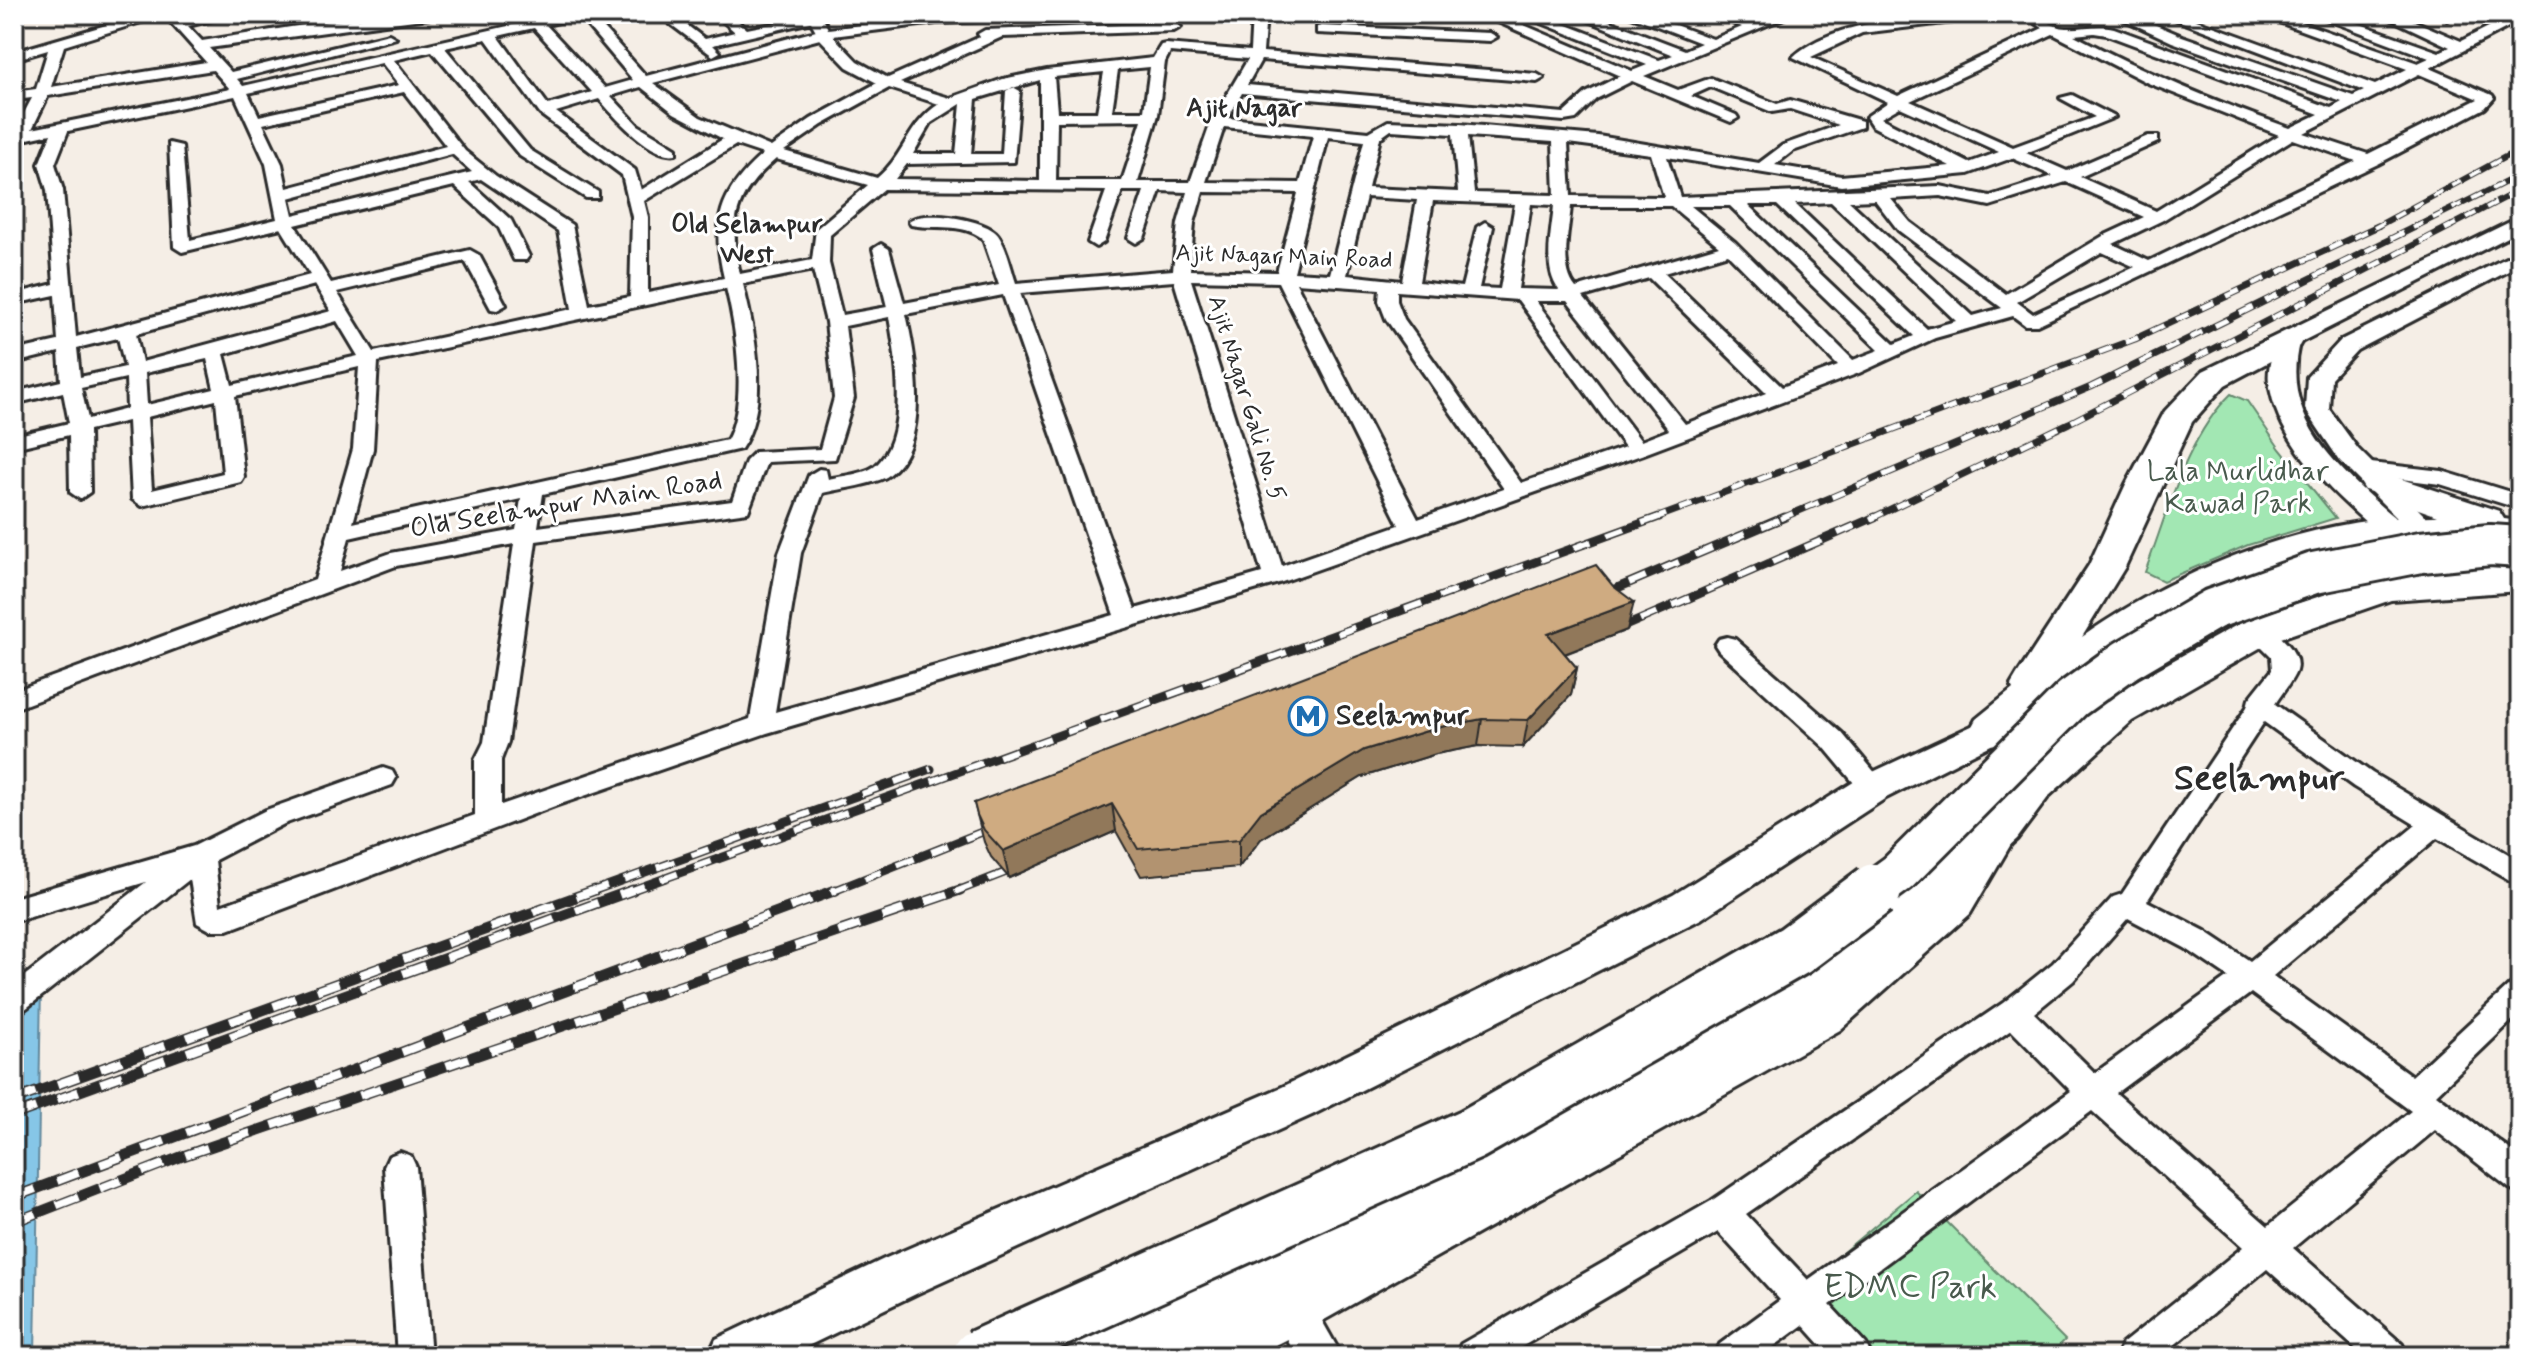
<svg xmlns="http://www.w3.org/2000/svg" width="2534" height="1370" font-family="Mynerve,sans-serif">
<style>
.green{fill:#a2e7b3;stroke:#66896f;stroke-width:2}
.water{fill:#86c6e7;stroke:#62889c;stroke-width:2}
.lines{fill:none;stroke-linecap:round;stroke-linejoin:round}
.minor-casing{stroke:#2b2b2b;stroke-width:6}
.tertiary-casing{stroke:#2b2b2b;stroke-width:6}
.secondary-casing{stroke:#2b2b2b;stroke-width:6}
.trunk-casing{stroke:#2b2b2b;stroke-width:6}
.minor{fill:#fff;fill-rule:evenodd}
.tertiary{fill:#fff;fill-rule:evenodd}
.secondary{fill:#fff;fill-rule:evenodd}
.trunk{fill:#fff;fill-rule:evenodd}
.rail-far3-casing{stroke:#2b2b2b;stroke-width:6}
.rail-far2-casing{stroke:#2b2b2b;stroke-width:7}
.rail-far1-casing{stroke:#2b2b2b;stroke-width:9}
.rail-casing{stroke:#2b2b2b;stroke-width:11}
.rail-far3{stroke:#fff;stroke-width:4;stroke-dasharray:11;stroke-linecap:butt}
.rail-far2{stroke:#fff;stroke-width:5;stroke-dasharray:14;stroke-linecap:butt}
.rail-far1{stroke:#fff;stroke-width:6;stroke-dasharray:18;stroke-linecap:butt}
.rail{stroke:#fff;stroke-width:8;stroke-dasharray:23;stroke-linecap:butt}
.trunk-bridge-far1-casing{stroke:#2b2b2b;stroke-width:46;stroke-linecap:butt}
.trunk-bridge-casing{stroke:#2b2b2b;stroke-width:58;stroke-linecap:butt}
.trunk-bridge-far1{stroke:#fff;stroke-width:40}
.trunk-bridge{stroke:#fff;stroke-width:52}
.wall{fill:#b2936f;stroke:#2b2b2b;stroke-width:2}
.shaded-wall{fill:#91785a;stroke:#2b2b2b;stroke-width:2}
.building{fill:#cfab81;stroke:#2b2b2b;stroke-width:2}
.labels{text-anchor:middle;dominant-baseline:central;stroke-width:6;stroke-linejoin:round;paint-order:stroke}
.far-street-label{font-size:24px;fill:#2b2b2b;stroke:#fff}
.far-neighbourhood-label{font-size:26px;font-weight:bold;fill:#2b2b2b;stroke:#fff}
.park-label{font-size:28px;fill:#495a4d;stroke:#fff}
.street-label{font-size:28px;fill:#2b2b2b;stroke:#fff}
.poi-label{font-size:28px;font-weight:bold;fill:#2b2b2b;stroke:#fff;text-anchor:start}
.near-park-label{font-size:34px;fill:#495a4d;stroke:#fff}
.district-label{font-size:36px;font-weight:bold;fill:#2b2b2b;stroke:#fff}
</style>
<rect width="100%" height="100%" fill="#f5eee6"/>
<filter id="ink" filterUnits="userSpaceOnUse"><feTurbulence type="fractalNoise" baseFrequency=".0125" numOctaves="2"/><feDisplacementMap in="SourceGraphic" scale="16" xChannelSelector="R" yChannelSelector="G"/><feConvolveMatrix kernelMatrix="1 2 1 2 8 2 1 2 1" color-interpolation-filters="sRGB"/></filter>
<g filter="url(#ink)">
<g class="green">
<path d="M2231 394 2247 401 2280 449 2336 518 2248 545 2163 581 2145 572C2168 512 2185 439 2231 394Z"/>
<path d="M1916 1191 2065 1340 2049 1356H1873L1805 1284Z"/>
</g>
<path class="water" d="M41 984 35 1356H14V990Z"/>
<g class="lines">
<g class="minor-casing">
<g id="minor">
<path d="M144 14H177L182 19 237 14 188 26 202 41C280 29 357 14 436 14L429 18 209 48 231 72 389 34 396 38 237 79 243 86 561 14H591L646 76 816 31 811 22 713 45 720 52 713 56 657 14H672L705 39 735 32 715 14H730L747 29 821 14 828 29 952 14H1056L1049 18 936 23 833 36 857 61 888 78 980 37 978 34 985 30 1174 23 1181 27 1174 31 1002 37 900 83 950 98 1003 79 1047 70 1153 58 1161 45 1166 44 1250 51 1252 14H1266L1263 52 1537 74 1544 78 1537 82 1261 60 1247 85 1564 113 1586 93 1620 76 1480 14H1498L1632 71 1647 65 1519 14H1538L1659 60 1673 55 1572 14H1591L1685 50 1701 43 1626 14H1645L1713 39 1742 27 1710 14H1730L1754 22 1775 14H1794L1644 76 1678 90 1711 78 1777 104 1790 100 1862 121V127L1793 151 1775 165 1841 176 1950 166 1872 126 1866 117 1888 102 1793 57C1836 17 1936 14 1993 14L1986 18 1862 33 1811 57 1898 96 2043 28 2022 14C2042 14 2051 28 2066 28 2083 29 2097 24 2114 28L2331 108 2342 102 2172 42 2112 14H2130L2182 36 2353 96 2364 91 2161 14H2180L2375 85 2407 69 2257 14H2277L2418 63 2429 58 2312 14H2332L2439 52 2450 47 2380 14H2398L2461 41 2514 14H2520V21L2430 68 2492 95 2494 98 2485 108 2378 164 2037 325H2025L2013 316 1935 338 1859 373 1644 454 1282 582 767 733 555 806 228 930H210L197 923 190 879 24 1010 14 1014V984L146 882 14 922V898L194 846 266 810 383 768 392 771 396 778 392 785 284 824 215 860 220 906 475 815V760L484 742 514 544 396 566 14 709V691L315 580 353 449 359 367 235 396 244 477 241 482 142 506 132 499 128 421 89 430 90 492 80 499 70 492 69 435 14 448V436L69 423 63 392 14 404V392L61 381 59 352 14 363V351L58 341 55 295 14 304V294L54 284 47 190 39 164 51 134 14 142V132L32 98 14 100V92L36 89 48 50 14 60V52ZM164 15 206 62 51 87 64 46ZM580 17 633 80 605 88 546 25ZM534 28 592 92 548 105 498 36ZM2094 33 2107 35 2319 114 2290 128C2216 102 2144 72 2074 35ZM2053 34 2148 83 2279 135 2156 211 2080 177 2158 142V136H2148L2067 171 2026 153 2115 117 2072 95 2060 98 2095 117 2013 147 1910 101ZM486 39 540 114 622 175 632 217 630 297 589 305 572 225 496 176 465 151 394 60 432 51 520 156 586 198H598V192L530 150 445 48ZM820 39 847 67 877 83 811 119 771 147 700 117 653 83ZM1170 52 1248 59 1211 122 1190 182H1138L1158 115 1165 62ZM382 63 399 85 259 116 248 93ZM1150 67 1144 111H1112L1118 70ZM213 70 230 89 32 129 48 96ZM1104 72 1097 112H1057L1054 77ZM2419 74 2478 99 2368 154 2304 133ZM1040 80V181L895 179 907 164 1014 162 1020 91 1013 87 1006 91 1002 154H971L976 99ZM1632 81 1731 122 1738 118 1736 115 1691 96 1711 87 1772 112 1790 109 1839 125 1783 145 1759 163 1598 136 1460 124 1388 121 1369 132 1228 118 1242 93 1564 121 1576 119 1596 99ZM641 87 674 113 723 139 641 190 635 170 556 112 599 99C615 117 651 159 676 154V148L638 125 611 96ZM889 88 939 104C907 125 905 155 877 178L784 151 822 125ZM404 92 446 146 287 188 282 164 263 124ZM235 96 266 164 277 219 190 240 182 146 169 143 174 247 182 252 281 228 310 275 76 337 63 190 55 164 68 131ZM961 104 956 154H913L931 123ZM1900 107 1999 152 1969 163 1881 118ZM1142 120 1122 181H1056L1057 121ZM1224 127 1313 136 1300 183 1206 182ZM1391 130 1453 134 1458 192 1368 188 1380 138ZM1468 136 1553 142 1555 195 1474 193ZM1328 137 1364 141 1330 274 1294 272ZM2293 139 2356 161 2149 261 2113 244 2163 220ZM1568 143 1651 154 1664 197 1571 196ZM736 145 763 154C719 192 711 223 724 278L648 293V217L644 201ZM452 154 472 172 293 215 289 198ZM1667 157 1841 186 1968 174 2012 158 2053 176 1990 196 1940 186 1680 197ZM776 159 868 185 816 229 812 260 740 274C728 222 735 194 776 159ZM481 179 558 231 572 309 374 352 337 292 465 261 491 309 497 310 506 305 479 255 470 250 331 283 295 225 454 186 498 226 514 260H526L529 256 511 220 469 182ZM2066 182 2144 217 2103 236 2006 294 1910 222 1891 199 1940 196 1990 206ZM884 189 1106 191 1088 242 1096 247 1104 242 1122 191H1144L1128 238 1136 243 1144 238 1160 191 1187 192 1178 223 1173 270 1016 283C1011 268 1007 248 998 235 987 219 922 209 909 221L911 225C935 230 963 222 983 239L999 285 904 303 889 249 881 244 873 249 887 307 842 315 829 263 830 235ZM1203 192 1298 193 1277 272 1190 270 1194 223ZM1366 197 1417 200 1402 281 1347 275ZM1875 200 1898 230 2002 308 1973 316 1849 201ZM1433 201 1515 204 1500 289 1479 288 1493 227 1485 222 1477 227 1462 287 1419 282ZM1831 202 1956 321 1927 329 1795 204ZM1531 204 1554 205C1552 231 1542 268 1559 290L1518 289ZM1748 205H1777L1914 336 1894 344ZM1571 206H1671L1719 246 1576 288C1559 268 1569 230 1571 206ZM1691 206H1730L1879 350 1853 360 1735 242ZM2102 252 2135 267 2033 314 2017 302ZM1728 254 1838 366 1782 387 1664 273ZM813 270 826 322 834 398 820 449 755 452 746 461 732 501 538 527 543 494 741 449C771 405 755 333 743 284ZM1649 278 1766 393 1685 424 1583 297ZM1191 280 1278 282 1399 525 1282 566ZM1174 281 1262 573 1135 609 1020 293ZM1296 283 1380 289 1379 301 1386 319 1504 489 1418 519ZM315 285 331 311 142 362 136 334ZM726 288C736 328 748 403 727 440L353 523 373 449 378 362ZM1397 291 1518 300 1625 447 1521 483 1404 319 1397 301ZM1003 295 1114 615 775 712 801 553 823 493C838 489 878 484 889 475 931 443 916 358 906 314ZM1536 301H1567L1669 430 1641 441ZM889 317C896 356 910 437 875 466 865 474 841 476 828 479L826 470 819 469 809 475 779 553 750 719 501 805V760L508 742 536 541 748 512 767 462 835 459 854 398 845 326ZM337 321 358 356 232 385 224 354ZM118 338 125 367 80 377 77 348ZM207 359 214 389 147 405 145 373ZM126 378 127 409 88 419 81 388ZM216 400 223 473 152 490 147 417ZM521 499 516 530 391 553 340 571 349 538Z"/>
<path d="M2438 14H2452L2454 16 2447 20Z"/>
<path d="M1322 26 1490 33 1497 37 1490 41 1317 33V27Z"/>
<path d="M2362 462 2442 471 2520 495V509L2440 484 2355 473 2352 468 2355 463Z"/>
<path d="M2258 623C2274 628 2302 651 2296 671 2292 682 2281 694 2275 704L2372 773 2520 861V886L2437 838 2273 976 2412 1076 2510 985 2520 981V1013L2436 1094 2520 1157V1193L2509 1188 2435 1130 2293 1248 2402 1344 2407 1356H2364L2267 1269 2161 1356H2117L2122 1344 2243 1247 2092 1111 1830 1305 1866 1344 1871 1356H1831L1803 1325 1761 1356H1715L1720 1344 1780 1300 1718 1232 1506 1356H1456L1461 1344 1711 1201 2003 1003 2053 963 2113 897 2122 894 2247 707 2249 699 2272 670 2271 656 2246 631ZM2264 722 2354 787 2416 825 2250 961 2205 931 2147 901ZM2128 918 2185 948 2228 977 2095 1073 2034 1013 2073 981ZM2251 993 2411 1111 2268 1226 2116 1093ZM2011 1030 2071 1091 1808 1280 1746 1214Z"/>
<path d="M1727 637 1735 639 1842 733 1882 781 1886 788 1882 795 1873 798 1864 795 1824 747 1719 651 1715 645 1719 639Z"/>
<path d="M400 1152 411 1156 416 1167 431 1356H397L384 1167 389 1156Z"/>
</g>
</g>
<g class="tertiary-casing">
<g id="tertiary">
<path d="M2520 217V231L2299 343C2281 416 2333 463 2383 508 2396 519 2413 531 2423 546L2419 552H2399C2350 506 2279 454 2269 382 2267 368 2273 353 2276 339L2280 334Z"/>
<path d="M2520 251V265L2357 350 2331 378 2329 409 2358 449 2455 546 2451 552H2431L2340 461 2305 409 2307 377 2341 340Z"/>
<path d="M1293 1290 1308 1296 1342 1356H1296L1272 1311 1278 1296Z"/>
</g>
</g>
<g class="secondary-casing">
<g id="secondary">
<path d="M1991 717 2003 721 2009 730 2003 739 1886 798 1701 919 1312 1115 918 1293 787 1356H708L716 1339 884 1259 1282 1087 1673 895 1860 778Z"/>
<path d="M1992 829 2005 833 2011 844 1970 914 1840 1030 1310 1328 1254 1356H1176L1184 1339 1276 1294 1810 1004 1942 890 1979 833Z"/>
</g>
</g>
<g class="trunk-casing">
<g id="trunk">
<path d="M2288 330 2299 332 2303 339 2299 346 2225 385 2192 422 2125 567 2082 637C2183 566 2314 515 2438 516L2365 490 2360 482 2365 474 2377 471 2499 511 2504 519 2520 521V543C2482 547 2443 537 2405 540 2290 550 2180 601 2090 671 2066 690 2029 728 2005 741 1995 747 1987 744 1976 741L1970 730 1976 719 2013 689 2011 685 2017 675 2089 565 2126 484 2165 411 2203 371Z"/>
<path d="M2520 565V591L2391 600 2272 641 2132 721 2049 796 2017 839 1872 968 1723 1069 1512 1183 1155 1356H1063L1071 1335 1474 1147 1687 1037 1838 940 1987 815 2019 772 2104 699 2244 621 2388 574Z"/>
</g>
</g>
<use href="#minor" class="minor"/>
<use href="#tertiary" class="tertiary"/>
<use href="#secondary" class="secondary"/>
<use href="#trunk" class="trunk"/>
<g class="rail-far3-casing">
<g id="rail-far3">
<path d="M2374 228 2520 149"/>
<path d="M2413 228 2520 175"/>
<path d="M2447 228 2520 190"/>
</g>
</g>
<g class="rail-far2-casing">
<g id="rail-far2">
<path d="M1653 519 2135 339 2378 226"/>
<path d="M1780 519 2091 387 2417 226"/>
<path d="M1870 519 2069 423 2451 226"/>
</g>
</g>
<g class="rail-far1-casing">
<g id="rail-far1">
<path d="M1596 597 1785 517"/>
<path d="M1607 634 1875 517"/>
<path d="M590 892 931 769"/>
<path d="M627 892 1659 517"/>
<path d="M831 892 1002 824"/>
<path d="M955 892 1027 864"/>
</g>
</g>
<g class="rail-casing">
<g id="rail">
<path d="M14 1100 595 890"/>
<path d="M14 1115 633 890"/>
<path d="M14 1197 836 890"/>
<path d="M14 1222 183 1156 960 890"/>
</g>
</g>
<use href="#rail-far3" class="rail-far3"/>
<use href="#rail-far2" class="rail-far2"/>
<use href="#rail-far1" class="rail-far1"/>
<use href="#rail" class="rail"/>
<g class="trunk-bridge-far1-casing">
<path id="trunk-bridge-far1" d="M1872 892 1898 873 2072 699 2126 660 2213 609 2314 573 2421 552 2490 545 2520 547"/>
</g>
<g class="trunk-bridge-casing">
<path id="trunk-bridge" d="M979 1356 1472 1134 1795 950 1875 890"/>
</g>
<use href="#trunk-bridge-far1" class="trunk-bridge-far1"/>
<use href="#trunk-bridge" class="trunk-bridge"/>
</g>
<path class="wall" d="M1627 630 1565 654 1577 668 1571 695 1523 747 1478 746 1436 754 1362 777 1261 839 1239 867 1141 876 1116 831 1009 878 991 857 984 842 974 803Z"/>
<g class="shaded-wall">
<path d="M1634 602 1627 630 1543 662 1548 634Z"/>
<path d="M1577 668 1571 695 1523 747 1528 720Z"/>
<path d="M1482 719 1478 746 1436 754 1362 777 1261 839 1239 867V840L1261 812 1364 750 1440 727Z"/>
<path d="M1112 804 1116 831 1009 878 1003 851Z"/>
</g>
<path class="building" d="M1596 565 1613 586 1634 602 1548 634 1577 668 1528 720 1482 719 1440 727 1364 750 1261 812 1239 840 1138 849 1112 804 1003 851 984 830 977 815 974 803Z"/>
</g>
<defs>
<g id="metro-ring" transform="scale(2)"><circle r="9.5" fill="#fff" stroke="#1f6fb2" stroke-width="1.5"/><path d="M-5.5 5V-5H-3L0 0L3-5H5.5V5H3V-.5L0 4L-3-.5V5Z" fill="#1f6fb2"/></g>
</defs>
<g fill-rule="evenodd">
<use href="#metro-ring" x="1308" y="716"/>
</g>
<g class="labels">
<g class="far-street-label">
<text transform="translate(1284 257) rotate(2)">Ajit Nagar Main Road</text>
<text transform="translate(1246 398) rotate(73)">Ajit Nagar Gali No. 5</text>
</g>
<g class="far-neighbourhood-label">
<text x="1244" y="109">Ajit Nagar</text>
<text x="747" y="225">Old Selampur<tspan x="747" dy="30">West</tspan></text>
</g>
<g class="park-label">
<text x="2238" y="472">Lala Murlidhar<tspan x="2238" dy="32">Kawad Park</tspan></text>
</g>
<g class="street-label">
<text transform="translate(566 505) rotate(-9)">Old Seelampur Main Road</text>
</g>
<g class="poi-label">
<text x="1336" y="716">Seelampur</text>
</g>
<g class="near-park-label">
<text x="1910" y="1287">EDMC Park</text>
</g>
<g class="district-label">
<text x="2259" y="779">Seelampur</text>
</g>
</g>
<rect width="2534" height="1370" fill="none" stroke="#fff" stroke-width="48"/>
<rect x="24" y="24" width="2486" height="1322" fill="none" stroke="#2b2b2b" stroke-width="3" filter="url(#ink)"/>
</svg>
